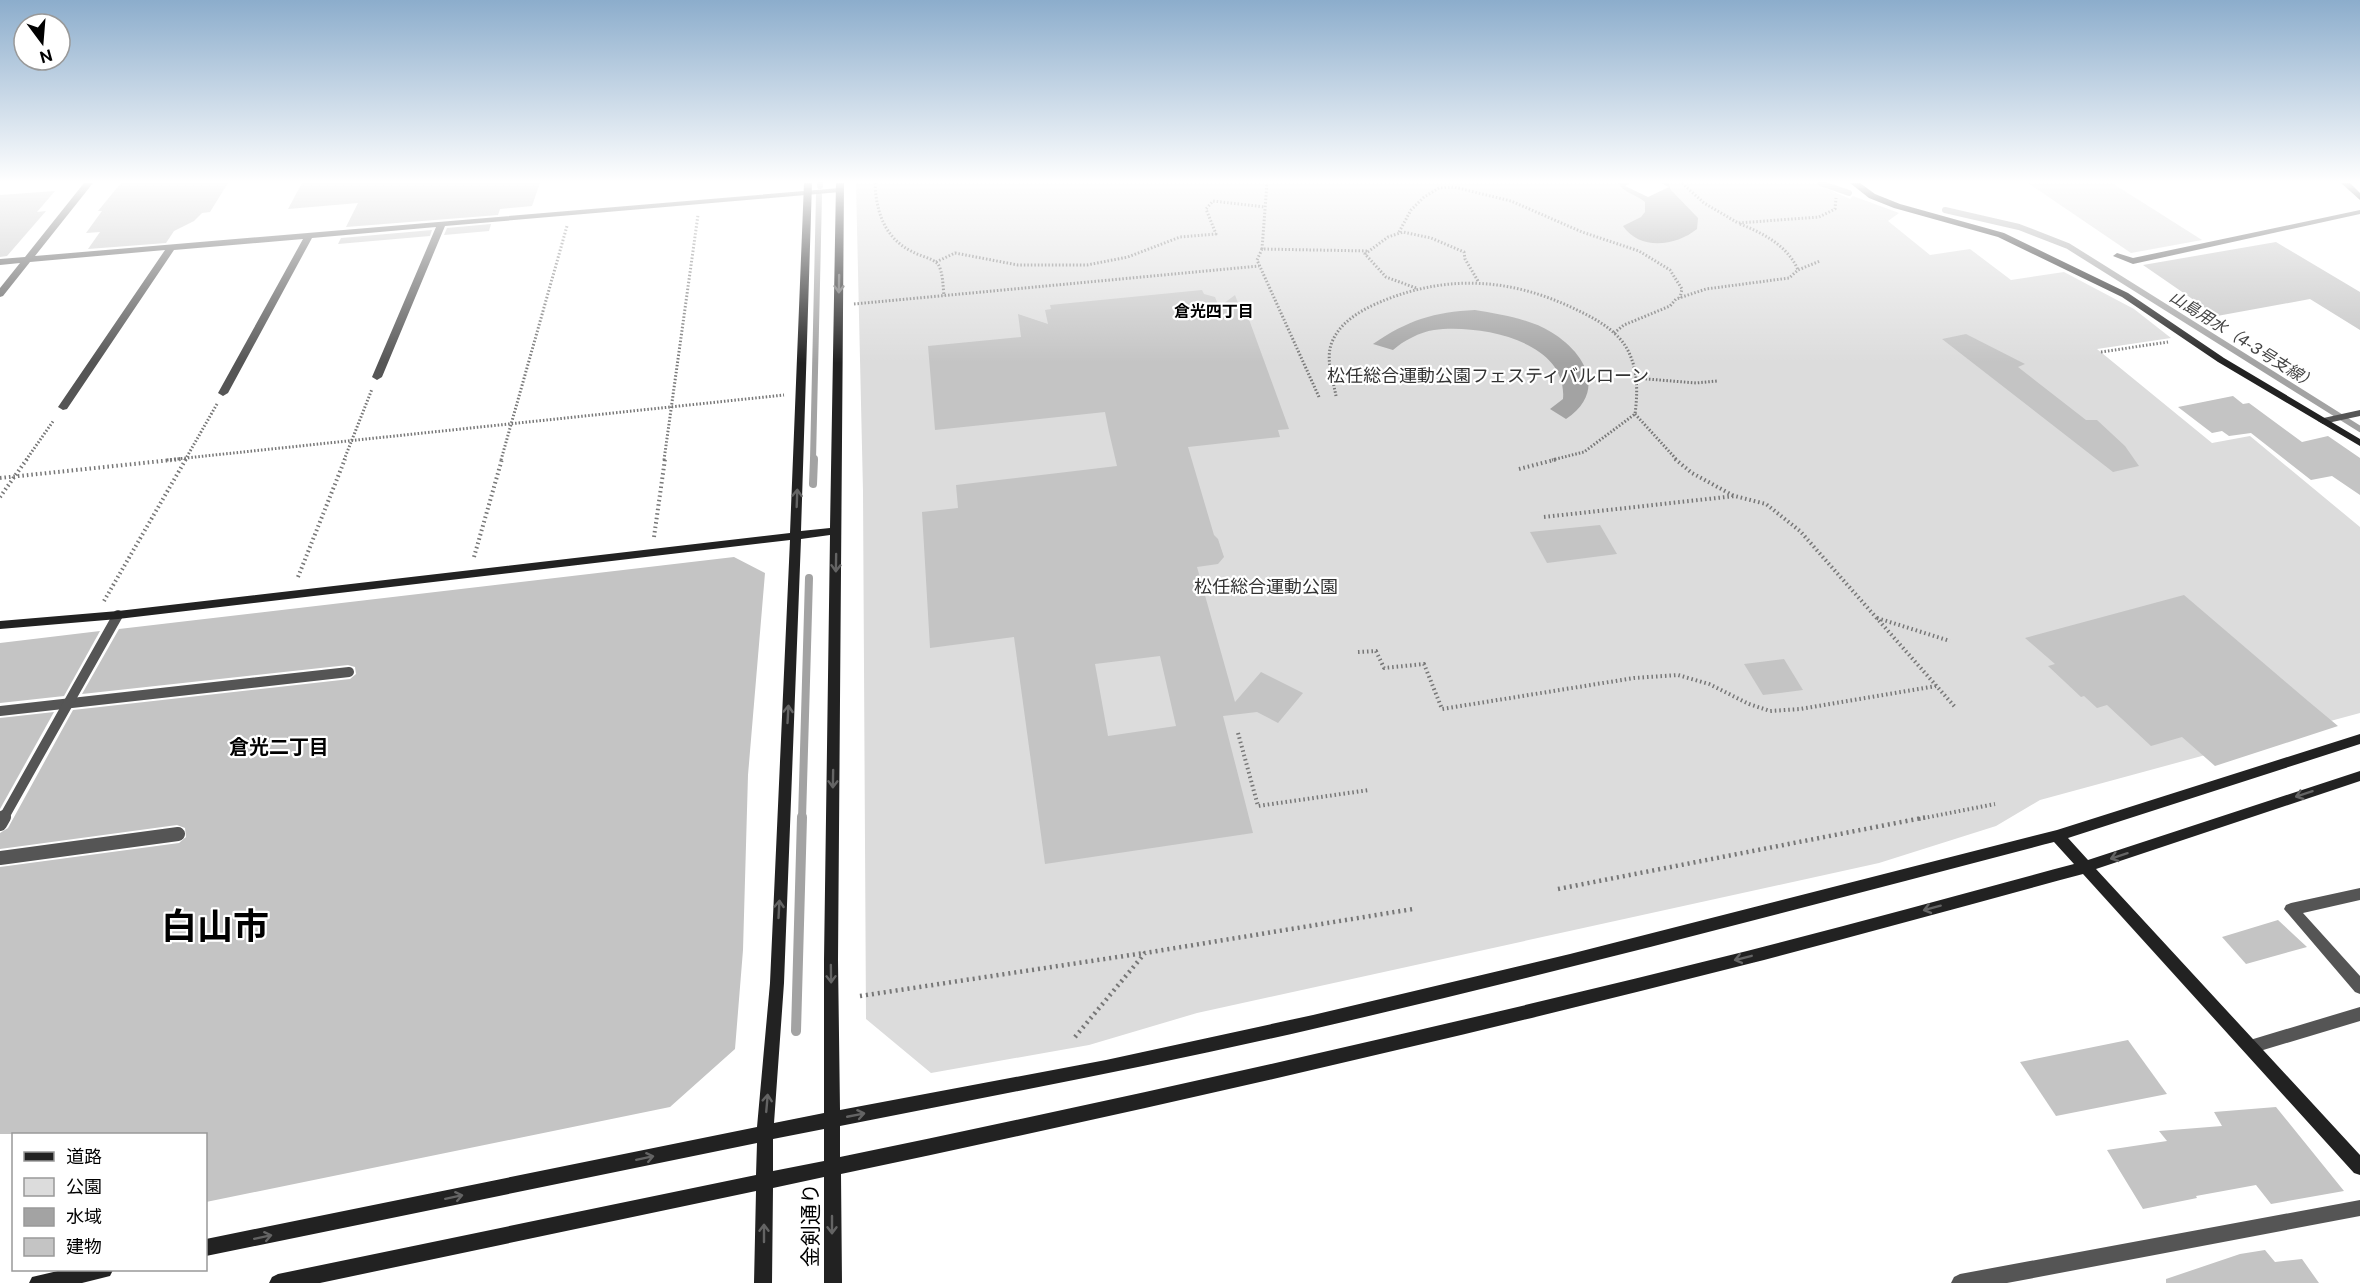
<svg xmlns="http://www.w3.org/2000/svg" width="2360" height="1283" font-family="'Public Sans','Noto Sans JP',sans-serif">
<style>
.green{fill:#dcdcdc}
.water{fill:#a3a3a3}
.pier{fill:#fff}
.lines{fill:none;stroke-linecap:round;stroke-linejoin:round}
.stream-far2{stroke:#a3a3a3;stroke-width:6}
.stream-far1{stroke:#a3a3a3;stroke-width:8}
.stream{stroke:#a3a3a3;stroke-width:10}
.building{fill:#c4c4c4;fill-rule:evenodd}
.path-far2{stroke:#777;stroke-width:3;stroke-dasharray:1.5 2;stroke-linecap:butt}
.path-far1{stroke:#777;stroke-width:4;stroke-dasharray:1.5 3;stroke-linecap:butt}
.path{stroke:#777;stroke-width:4.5;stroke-dasharray:2 4;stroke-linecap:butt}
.lane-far1{stroke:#555;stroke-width:10}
.lane{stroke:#555;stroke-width:14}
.street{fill:#555;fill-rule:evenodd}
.secondary{fill:#222;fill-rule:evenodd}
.oneway{stroke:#646464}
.labels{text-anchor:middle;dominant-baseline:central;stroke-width:4.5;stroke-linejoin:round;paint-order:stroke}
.far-neighbourhood-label{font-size:16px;font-weight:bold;fill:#000;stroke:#fff}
.far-water-label{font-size:16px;font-style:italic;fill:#444;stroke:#fff}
.park-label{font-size:18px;fill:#333;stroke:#fff}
.neighbourhood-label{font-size:20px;font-weight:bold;fill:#000;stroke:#fff}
.near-street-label{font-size:21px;fill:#000;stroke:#fff}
.near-town-label{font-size:36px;font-weight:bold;fill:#000;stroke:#fff}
</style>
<rect width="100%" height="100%" fill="#fff"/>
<g class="green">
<path d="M856 183H1814L1850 199 1853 196 1899 213 1888 221 1930 255 1970 249 2011 280 2064 272 2134 309 2171 338 2097 349 2212 443 2250 436 2360 527V713L2040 800 1996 826 1879 863 1197 1013 1089 1045 931 1073 866 1019 863 491Z"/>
<path d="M2028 183H2112L2202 240 2131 253Z"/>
</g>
<g class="water">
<path d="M1618 183H1668L1671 190 1698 218 1697 229C1676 246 1640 251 1623 226L1641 217 1645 212V202C1637 195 1622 192 1618 183Z"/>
<path d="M1475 310C1499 314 1530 319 1551 332 1586 353 1607 392 1566 419L1550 409 1563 399C1568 340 1478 324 1434 330 1420 332 1403 341 1393 350L1373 344C1408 320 1434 312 1475 310Z"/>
</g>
<path class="pier" d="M1630 183H1661L1669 187 1648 197 1625 186Z"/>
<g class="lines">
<g class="stream-far2">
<path d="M820 183V186"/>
<path d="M1820 183 1849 193"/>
<path d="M1945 210 2019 227 2068 246 2360 429"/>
<path d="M813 460 819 195"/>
</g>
<g class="stream-far1">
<path d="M813 484 814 459"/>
<path d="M802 819 809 578"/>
</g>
<path class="stream" d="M796 1031 802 817"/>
</g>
<g class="building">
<path d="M121 183H228L210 212 202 213 194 221 174 231 166 243 88 249 100 232 86 233 102 211H98Z"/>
<path d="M302 183H540L532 206 500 209 498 215 346 227 358 203 288 209Z"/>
<path d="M55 191 37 212 46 211 7 256 0 257V195Z"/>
<path d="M491 224 489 231 444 235 447 228Z"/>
<path d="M432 230 430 236 338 244 341 238Z"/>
<path d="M2276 242 2360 292V330L2310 299 2217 316 2143 265Z"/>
<path d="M1202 290 1204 294 1215 297 1219 307 1235 295 1242 314H1247L1289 429 1278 430 1280 437 1188 447 1214 535 1218 539 1224 557 1218 564 1197 567 1235 702 1261 672 1303 693 1278 723 1257 712 1223 716 1253 833 1045 864 1014 637 930 648 922 512 958 508 956 485 1117 466 1109 432 1105 412 935 430 928 346 1021 337 1018 314 1048 324 1045 310 1051 309 1050 305ZM1160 656 1176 726 1108 736 1095 664Z"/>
<path d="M1966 334 2025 364 2018 367 2086 420H2097L2125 446 2139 466 2113 472 1942 339Z"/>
<path d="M2233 396 2243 404 2249 403 2302 442 2328 436 2360 458V495L2332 476 2311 480 2251 433 2229 436 2222 431 2212 433 2178 407Z"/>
<path d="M1600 525 1617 554 1547 563 1530 532Z"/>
<path d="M734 557 765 573 748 775 743 950 735 1049 670 1107 206 1202V1134H0V867L179 843 186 837 185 828 177 825 0 849V833L8 828 73 710 350 679 356 674 355 667 348 665 82 694 119 629Z"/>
<path d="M2184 595 2308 701 2338 726 2215 766 2182 737 2151 746 2107 705 2097 708 2084 696 2081 697 2048 666 2055 664 2025 638Z"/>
<path d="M100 631 64 696 0 703V643Z"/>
<path d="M1784 659 1803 690 1763 695 1744 664Z"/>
<path d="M54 712 0 809V718Z"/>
<path d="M2278 920 2307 947 2246 964 2222 937Z"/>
<path d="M2128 1040 2167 1094 2056 1116 2020 1062Z"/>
<path d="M2276 1107 2344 1191 2271 1204 2256 1185 2196 1196 2197 1198 2143 1209 2107 1150 2167 1141 2159 1131 2222 1126 2214 1112Z"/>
<path d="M2265 1250 2275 1262 2302 1259 2319 1283H2166V1279L2240 1254Z"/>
</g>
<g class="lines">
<g class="path-far2">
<path d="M875 183C876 212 885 239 913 252 920 256 932 258 938 264 943 272 943 287 944 296"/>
<path d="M1682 183 1704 203 1738 223 1819 217 1835 209 1836 198"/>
<path d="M1740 224C1763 233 1788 246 1798 270"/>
<path d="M1399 232 1411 210 1424 197 1439 188 1454 187 1511 201 1582 232 1639 251 1670 270 1682 289 1680 298"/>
<path d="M1262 249 1267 183"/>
<path d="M936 262 955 253 1018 265H1087L1128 257 1180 237 1216 234 1206 209 1213 201 1265 207"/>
<path d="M1416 288 1386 277 1365 254 1388 237 1403 232 1431 238 1464 252 1465 259 1478 281"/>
<path d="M854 304 1259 266"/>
<path d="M1614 333 1624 325 1670 306 1676 299 1706 289 1789 278 1798 270 1820 261"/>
<path d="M2101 352 2168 342"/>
<path d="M1635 378 1696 383 1717 381"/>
<path d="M1336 396C1333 379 1325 359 1332 342 1341 320 1365 308 1385 300 1450 274 1513 279 1575 309 1594 318 1615 329 1626 347 1638 367 1638 392 1635 414L1584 452 1552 460"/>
<path d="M1319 397 1257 260 1262 249 1369 251"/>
<path d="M1635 414 1677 460"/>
<path d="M26 460 54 420"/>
<path d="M167 460 784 395"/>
<path d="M185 460 217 404"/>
<path d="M344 460 372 389"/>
<path d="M501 460 567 226"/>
<path d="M664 460 698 215"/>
</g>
<g class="path-far1">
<path d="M1675 459 1692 473 1734 496"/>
<path d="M1519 469 1558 459"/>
<path d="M0 478 181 459"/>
<path d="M0 497 27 459"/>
<path d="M1544 517 1735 496 1766 504 1800 531 1955 707"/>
<path d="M654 537 665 459"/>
<path d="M474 557 502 459"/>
<path d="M298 577 345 459"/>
<path d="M104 601 186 459"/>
<path d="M1877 618 1950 641"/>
<path d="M1358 652 1376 651 1384 668 1424 664 1442 709 1634 678 1678 675 1709 684 1749 704 1770 711 1800 709 1936 686"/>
<path d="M1238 733 1258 806 1369 790"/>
<path d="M1919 819 1995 804"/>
</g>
<g class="path">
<path d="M1558 889 1927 817"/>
<path d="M860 996 1144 953"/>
<path d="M1075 1037 1145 953 1413 909"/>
</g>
<g class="lane-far1">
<path d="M0 711 349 672"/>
<path d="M3 819 118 615"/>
</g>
<g class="lane">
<path d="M0 824 4 817"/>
<path d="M0 858 178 834"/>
</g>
<g class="street">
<path d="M84 183H93L35 256 840 188 844 190 840 192 445 226 382 377 377 380 372 377 436 227 312 238 228 393 223 396 218 393 303 239 174 250 67 409 63 410 58 407 165 250 30 262 3 296 0 297V288L20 263 0 265V259L25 257Z"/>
<path d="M2360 210V214L2133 264 2113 256 2117 253 2133 258Z"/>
<path d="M2360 410V416L2323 424 2318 421 2319 419Z"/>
<path d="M2360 888V900L2303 913 2360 976V994L2355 992 2284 909 2286 905 2291 903Z"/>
<path d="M2360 1007V1021L2250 1054 2245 1052 2242 1047 2245 1042 2250 1040Z"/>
<path d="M2360 1200V1216L2007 1283H1951L1954 1277 1960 1274Z"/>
</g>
<g class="secondary">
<path d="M804 183H812L801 531 830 528 836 183H844L838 960 840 1110 1106 1060 1313 1015 1570 954 2057 830 2360 734V744L2068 838 2088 860 2360 771V781L2096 869 2360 1155V1175L2354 1173 2083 874C1971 904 1860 935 1748 964 1447 1041 1144 1110 841 1174L842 1283H824V1177L773 1188 772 1283H754L756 1191 320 1283H269L272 1277 278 1274 756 1175 757 1143 206 1256V1239L757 1127 770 983 790 540 118 619 0 629V621L118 611 790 533ZM830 535 824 960V1113L774 1123 784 983 801 539ZM2054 842 2074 864C1965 893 1857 923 1747 951 1447 1026 1144 1094 840 1157V1126C998 1095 1156 1065 1313 1029 1561 972 1808 906 2054 842ZM824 1129V1161L773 1171V1139Z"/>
<path d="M1850 183H1860L1875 194 1900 204 2004 233 2128 293 2224 358 2360 439V446L2218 362 2122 297 1998 237 1894 208 1869 198Z"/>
<path d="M2341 183H2350L2360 193V200Z"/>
<path d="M62 1270H113L110 1276 82 1283H29L32 1277Z"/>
</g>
</g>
<defs><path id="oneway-shaft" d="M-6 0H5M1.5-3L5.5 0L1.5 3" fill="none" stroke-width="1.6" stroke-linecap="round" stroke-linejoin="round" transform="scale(1.5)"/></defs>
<g class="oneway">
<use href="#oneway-shaft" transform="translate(839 284) rotate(91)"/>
<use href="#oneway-shaft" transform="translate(797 498) rotate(-88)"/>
<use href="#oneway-shaft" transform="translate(836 563) rotate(91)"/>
<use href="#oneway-shaft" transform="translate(788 714) rotate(-87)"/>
<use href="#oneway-shaft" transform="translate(833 779) rotate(91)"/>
<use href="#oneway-shaft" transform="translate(2304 794) rotate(162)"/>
<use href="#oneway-shaft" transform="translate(2119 856) rotate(162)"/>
<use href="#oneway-shaft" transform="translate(1932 908) rotate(165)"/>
<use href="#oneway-shaft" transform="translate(779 909) rotate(-87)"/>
<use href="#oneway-shaft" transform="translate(1743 958) rotate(166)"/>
<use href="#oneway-shaft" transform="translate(831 974) rotate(89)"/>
<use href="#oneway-shaft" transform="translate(767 1103) rotate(-85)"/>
<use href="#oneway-shaft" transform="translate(856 1115) rotate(-11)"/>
<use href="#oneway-shaft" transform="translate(645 1158) rotate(-12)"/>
<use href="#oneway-shaft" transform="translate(454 1197) rotate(-12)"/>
<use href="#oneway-shaft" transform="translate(832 1225) rotate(90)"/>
<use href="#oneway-shaft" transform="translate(764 1233) rotate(-90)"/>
<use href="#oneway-shaft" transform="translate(263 1237) rotate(-12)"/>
</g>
<linearGradient id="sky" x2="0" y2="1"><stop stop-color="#8cadcc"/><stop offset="0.5" stop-color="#fff"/><stop offset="1" stop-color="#fff" stop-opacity="0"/></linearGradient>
<rect width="2360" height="363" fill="url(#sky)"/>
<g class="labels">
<g class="far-neighbourhood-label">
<text x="1214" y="311">倉光四丁目</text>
</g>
<g class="far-water-label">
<text transform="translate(2243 340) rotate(32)">山島用水（4-3号支線）</text>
</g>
<g class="park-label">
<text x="1488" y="375">松任総合運動公園フェスティバルローン</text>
<text x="1266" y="586">松任総合運動公園</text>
</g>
<g class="neighbourhood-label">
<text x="279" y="747">倉光二丁目</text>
</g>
<g class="near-street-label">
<text transform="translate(810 1225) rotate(-90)">金剣通り</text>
</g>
<g class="near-town-label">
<text x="215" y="926">白山市</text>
</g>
</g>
<rect x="12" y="1133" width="195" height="138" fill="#ffffff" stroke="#999999" stroke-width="1.5"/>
<rect x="24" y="1152" width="30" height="9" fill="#222222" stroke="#999999" stroke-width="1.5"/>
<text x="66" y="1163" font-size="18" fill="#000000">道路</text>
<rect x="24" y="1178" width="30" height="18" fill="#dcdcdc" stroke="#999999" stroke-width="1.5"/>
<text x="66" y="1193" font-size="18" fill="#000000">公園</text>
<rect x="24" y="1208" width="30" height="18" fill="#a3a3a3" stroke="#999999" stroke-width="1.5"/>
<text x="66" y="1223" font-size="18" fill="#000000">水域</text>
<rect x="24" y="1238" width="30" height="18" fill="#c4c4c4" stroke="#999999" stroke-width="1.5"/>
<text x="66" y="1253" font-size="18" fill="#000000">建物</text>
<g transform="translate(42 42) rotate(164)"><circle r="28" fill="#ffffff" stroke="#999999" stroke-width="1.5"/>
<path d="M0-4.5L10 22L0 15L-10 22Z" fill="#000000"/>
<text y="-9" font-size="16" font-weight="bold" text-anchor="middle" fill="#000000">N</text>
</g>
</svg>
